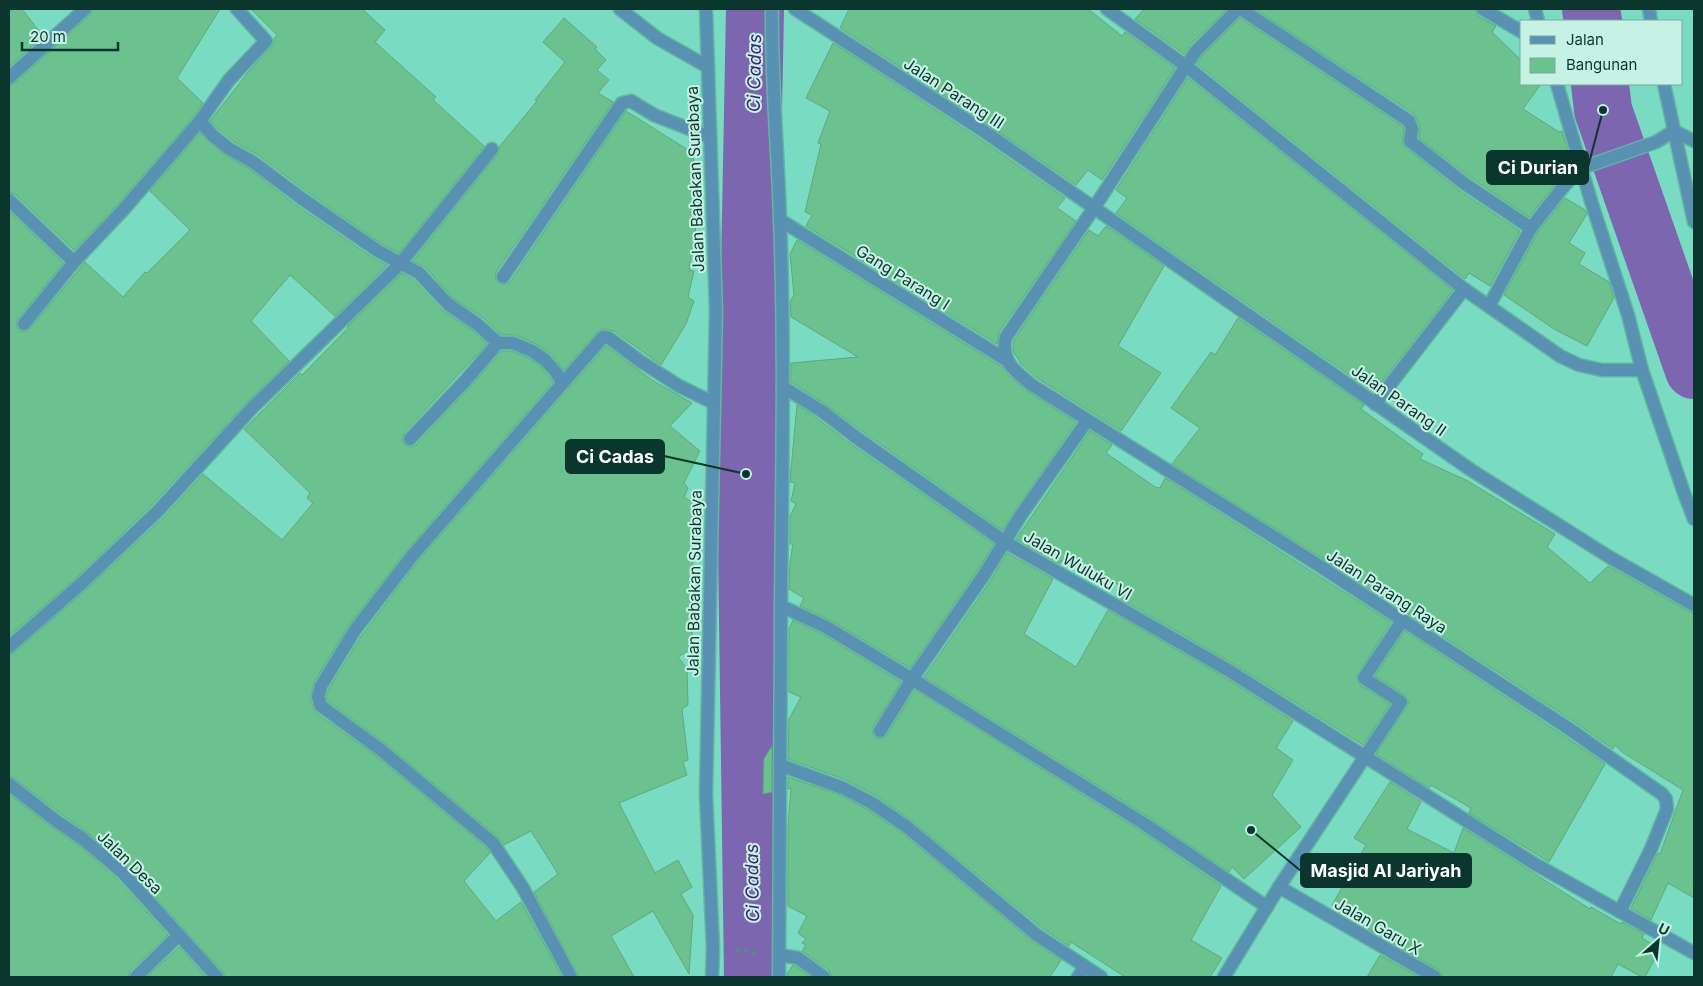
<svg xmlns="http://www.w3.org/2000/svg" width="1703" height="986" font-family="Inter,sans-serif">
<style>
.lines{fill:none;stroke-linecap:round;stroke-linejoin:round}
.river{stroke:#7b66af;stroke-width:58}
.building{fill:#6cc28f;stroke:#5fa87c}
.lane-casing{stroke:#62b7a2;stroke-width:15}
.street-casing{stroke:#62b7a2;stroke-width:15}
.path{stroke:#4a9382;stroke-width:3;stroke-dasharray:4 4;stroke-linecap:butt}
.lane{stroke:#5991b2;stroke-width:12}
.street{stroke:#5991b2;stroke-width:12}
.labels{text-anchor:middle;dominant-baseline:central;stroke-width:4;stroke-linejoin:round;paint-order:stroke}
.street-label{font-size:16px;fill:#0b362d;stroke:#c5f2e5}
.water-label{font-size:18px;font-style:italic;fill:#43207a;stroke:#c5f2e5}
.leader{fill:none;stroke:#0b362d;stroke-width:2}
.callout-dot{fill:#0b362d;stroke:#c5f2e5;stroke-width:2}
.callout{fill:#0b362d;stroke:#0b362d;stroke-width:2}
.callout-label{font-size:18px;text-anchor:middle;font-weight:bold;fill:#fff}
</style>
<rect width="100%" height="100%" fill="#7adbc3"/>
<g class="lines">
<g class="river">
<path d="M1591 9 1593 21"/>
<path d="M1600 84 1603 110 1694 370"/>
<path d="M753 977 746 474 755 9"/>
</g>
</g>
<g class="building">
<path d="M9 9H22L43 36 9 67Z"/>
<path d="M93 9H220L177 78 203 103 194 116 118 204 74 250 15 194 9 192V86L14 84 90 15Z"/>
<path d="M251 9H362L385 30 375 42 436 97 433 100 484 146 399 253 382 244 306 191 258 155 233 141 218 129 210 121 249 71 274 44V39L277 35Z"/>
<path d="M849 9H1088L1122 36 1125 32 1175 68 1102 180 1088 170 1076 185 989 125 840 28Z"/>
<path d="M1144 9H1227L1190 45 1184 54 1135 19Z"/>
<path d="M1255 9H1475L1478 16 1496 26 1492 32 1522 61V84H1541L1523 109 1559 132 1562 131 1572 166 1558 181 1529 217 1470 177 1419 138 1420 126 1414 114Z"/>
<path d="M564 18 597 47 595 49 606 60 597 70 609 80 598 93 613 102 496 272V280L502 285 510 282 626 111 693 153 695 200 700 201 689 270 694 271 688 297 694 301 686 324 661 365 614 331 604 329 597 332 564 370 551 354 536 344 516 335H501L482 317 453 298 425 267 413 261 498 154 500 146 537 101 535 100 565 62 543 42Z"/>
<path d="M1240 18 1402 126 1404 130 1402 143 1405 147 1460 191 1520 231 1490 286 1469 273 1465 279 1197 64 1202 56Z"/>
<path d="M833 43 980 139 1065 198 1057 208 1076 221 999 332 997 344 806 226 812 215 805 212 821 144 818 143 830 111 806 98Z"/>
<path d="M1188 78 1453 290 1374 392 1116 213 1127 198 1116 190Z"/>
<path d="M200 133 223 154 249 169 296 205 373 258 387 265 335 316 290 275 251 321 289 361 246 403 152 505 77 577 9 636V211L63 263 18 319 16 326 19 331 26 332 30 329 85 262 123 297 145 272 147 273 190 230 150 191Z"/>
<path d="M1565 198 1585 210 1587 214 1569 243 1585 253 1579 264 1609 282 1614 298 1587 346 1554 329 1504 295 1538 232Z"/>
<path d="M1106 226 1164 266 1118 346 1161 373 1121 431 1037 378 1021 364 1013 351 1014 340 1089 230 1098 236Z"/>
<path d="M797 240 1002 367 1009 376 1027 391 1076 422 1002 530 862 431 828 406 791 382V363L858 357 791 317 790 302 794 295 790 254Z"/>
<path d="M402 273 414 280 442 310 472 330 487 344 404 433 402 441 405 445 412 447 416 445 471 386 502 351H511L528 358 540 366 553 382 406 551 349 625 314 682 310 700 316 713 376 756 487 848 490 853 464 881 496 921 521 902 562 977H225L223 972 127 866 88 833 60 813 14 778 9 776V655L14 653 87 589 164 517 203 474 282 540 313 503 307 498 310 493 244 429 300 373 302 375 348 328 347 327Z"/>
<path d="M1238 318 1364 405 1361 409 1423 454 1420 459 1468 481 1555 534 1547 547 1590 583 1608 566 1694 614V898L1668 883 1651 920 1631 908 1658 853 1660 854 1683 790 1622 752 1615 745 1613 749 1573 721 1319 556 1172 464 1200 428 1171 408 1211 352 1215 355Z"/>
<path d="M606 346 652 380 692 403 670 426 700 451 684 483 688 488 684 497 693 503 692 648 678 657 687 669 688 705 682 709 688 760 683 762 687 775 619 803 655 873 678 860 692 887 681 894 693 915 689 974 653 911 611 936 634 977H579L534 892 558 874 531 831 504 845 498 837 386 744 328 701 326 697 329 689 362 635 418 561Z"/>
<path d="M797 405 818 419 852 445 994 544 977 571 910 668 830 620 800 606 804 598 789 589 790 563 793 544H790V516L796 504 791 501 795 483 790 482V480Z"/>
<path d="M1090 431 1112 445 1106 453 1155 487 1160 488 1165 478 1391 622 1356 677 1360 685 1390 704 1363 745 1232 663 1116 596 1121 586 1065 557 1060 564 1016 539Z"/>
<path d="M1007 553 1053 579 1024 634 1076 667 1108 610 1224 677 1293 721 1276 748 1293 760 1272 795 1301 827 1244 879 1232 867 1229 872 1147 816 924 677 991 580Z"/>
<path d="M793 620 822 634 901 682 873 727V734L876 738H883L887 735 915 690 1139 830 1221 886 1191 940 1222 958 1210 977H1125L1071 942 1069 946 1042 928 912 821 877 796 846 780 788 759 789 719 801 697 789 692V629Z"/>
<path d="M1405 631 1563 735 1605 764 1549 862 1469 813 1471 808 1431 785 1429 788 1376 754 1409 703 1405 695 1375 676Z"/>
<path d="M772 746V792L763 794 764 759Z"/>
<path d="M788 777 840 795 868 810 902 833 1032 941 1061 960 1050 977H832L829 970 802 951 806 945 802 943 806 939 798 933 807 916 788 906V827L791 788 788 789Z"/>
<path d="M1390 782 1421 802 1407 829 1454 853 1463 828 1590 909 1591 907 1621 924 1622 922 1644 934 1642 938 1660 949 1645 977H1642L1618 964 1611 977H1443L1439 970 1370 930 1332 905 1366 845 1354 838Z"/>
<path d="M9 794 50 826 78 845 116 878 168 935 130 971 128 977H9Z"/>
<path d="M179 947 206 977H147Z"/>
<path d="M1380 955 1419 977H1367Z"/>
<path d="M793 965 795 966 811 977H787V974Z"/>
</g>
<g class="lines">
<g class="lane-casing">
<path id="lane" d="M620 9 657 38 708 67"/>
</g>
<g class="street-casing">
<g id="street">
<path d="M706 9 716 311 706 794 713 948 712 977"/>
<path d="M772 9C771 79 778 150 780 220 785 349 782 477 781 606L826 627 912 679 1143 823 1267 907"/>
<path d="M795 9 985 132 1471 470 1611 558 1694 605"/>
<path d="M1107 9 1186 66 1464 289 1560 356 1579 365 1602 370H1642"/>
<path d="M1238 9 1196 51 1186 66 1094 208 1006 337C1000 361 1015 371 1032 385L1315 563 1568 728 1662 794 1666 799 1667 809 1651 849 1620 911"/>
<path d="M1241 9 1409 121 1412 129 1410 141 1465 184 1531 228"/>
<path d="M1483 9 1522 32"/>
<path d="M1535 9 1538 21"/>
<path d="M1649 9 1651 21"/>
<path d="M9 78 85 9"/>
<path d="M1557 84 1591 201 1628 315 1642 370 1684 493 1694 519"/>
<path d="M1664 84 1694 222"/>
<path d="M200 121 212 135 228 148 253 162 301 198 378 251 419 273 448 304 477 324 498 343H513L532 351 545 360 555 371 563 383"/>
<path d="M9 200 74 262"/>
<path d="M780 220 1008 361"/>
<path d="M503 277 622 103 631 101 654 115 710 137"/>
<path d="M1489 306 1531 228 1564 186 1582 168 1656 142 1674 131 1694 141"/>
<path d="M24 324 74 262 124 209 200 121 229 80 266 41 237 9"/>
<path d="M783 387 823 412 857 438 1005 542 1228 670 1535 864 1694 953"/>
<path d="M1375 404 1464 289"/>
<path d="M410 439 465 381 498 343"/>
<path d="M9 647 82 583 158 511 252 408 400 264 492 149"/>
<path d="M880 731 912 679 984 575 1021 515 1087 421"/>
<path d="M780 765 843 788 872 803 907 827 1037 935 1101 977"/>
<path d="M9 784 55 820 83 839 122 872 217 977"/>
<path d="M1279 887 1435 977"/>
<path d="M780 955 798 958 824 977"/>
<path d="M136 977 179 935"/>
<path d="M571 977 523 888 493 843 381 750 321 706 318 697 321 686 355 630 412 556 603 337 609 338 640 361 679 386 714 403"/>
<path d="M779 977 781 606"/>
<path d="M1078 977 1085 967"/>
<path d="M1224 977 1279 887 1401 702 1364 678 1402 621"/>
</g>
</g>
<path class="path" d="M736 950 757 953"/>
<use href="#lane" class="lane"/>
<use href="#street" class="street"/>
</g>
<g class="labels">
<g class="street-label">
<text transform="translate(954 93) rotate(33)">Jalan Parang III</text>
<text transform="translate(695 179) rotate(-92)">Jalan Babakan Surabaya</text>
<text transform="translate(903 277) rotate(32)">Gang Parang I</text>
<text transform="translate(1399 400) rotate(35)">Jalan Parang II</text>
<text transform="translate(1078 565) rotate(30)">Jalan Wuluku VI</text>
<text transform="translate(694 583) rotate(-89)">Jalan Babakan Surabaya</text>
<text transform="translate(1387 591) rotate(33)">Jalan Parang Raya</text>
<text transform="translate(130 862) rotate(44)">Jalan Desa</text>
<text transform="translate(1378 926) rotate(30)">Jalan Garu X</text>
</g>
<g class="water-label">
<text transform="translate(754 73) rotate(-89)">Ci Cadas</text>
<text transform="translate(752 883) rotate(-91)">Ci Cadas</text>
</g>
</g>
<path class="leader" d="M1603 110L1588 167M746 474L664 456M1251 830L1301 871"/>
<g class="callout-dot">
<circle cx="1603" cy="110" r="5"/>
<circle cx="746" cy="474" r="5"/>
<circle cx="1251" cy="830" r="5"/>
</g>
<g class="callout">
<rect x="1487" y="151" width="101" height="33" rx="5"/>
<rect x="566" y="440" width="98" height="33" rx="5"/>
<rect x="1301" y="854" width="170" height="33" rx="5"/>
</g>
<g class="callout-label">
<text x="1538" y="174">Ci Durian</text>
<text x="615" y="463">Ci Cadas</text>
<text x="1386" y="877">Masjid Al Jariyah</text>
</g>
<rect width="1703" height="986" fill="none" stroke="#0b362d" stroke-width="20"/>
<rect x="1520" y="20" width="162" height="65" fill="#c5f2e5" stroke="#7ba79b"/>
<rect x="1530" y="36" width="25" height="8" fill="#5991b2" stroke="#7ba79b"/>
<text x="1566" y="45" font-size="15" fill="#0b362d">Jalan</text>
<rect x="1530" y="58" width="25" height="15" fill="#6cc28f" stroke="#7ba79b"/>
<text x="1566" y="70" font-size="15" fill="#0b362d">Bangunan</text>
<g transform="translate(1658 941) rotate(27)" stroke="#c5f2e5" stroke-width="4" paint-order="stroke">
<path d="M0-4L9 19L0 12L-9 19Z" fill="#0b362d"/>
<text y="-8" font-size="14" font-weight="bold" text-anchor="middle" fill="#0b362d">U</text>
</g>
<path d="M22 42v8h96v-8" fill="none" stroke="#0b362d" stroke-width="2.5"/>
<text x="30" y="42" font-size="15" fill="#0b362d" stroke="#c5f2e5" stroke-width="4" paint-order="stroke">20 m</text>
</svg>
